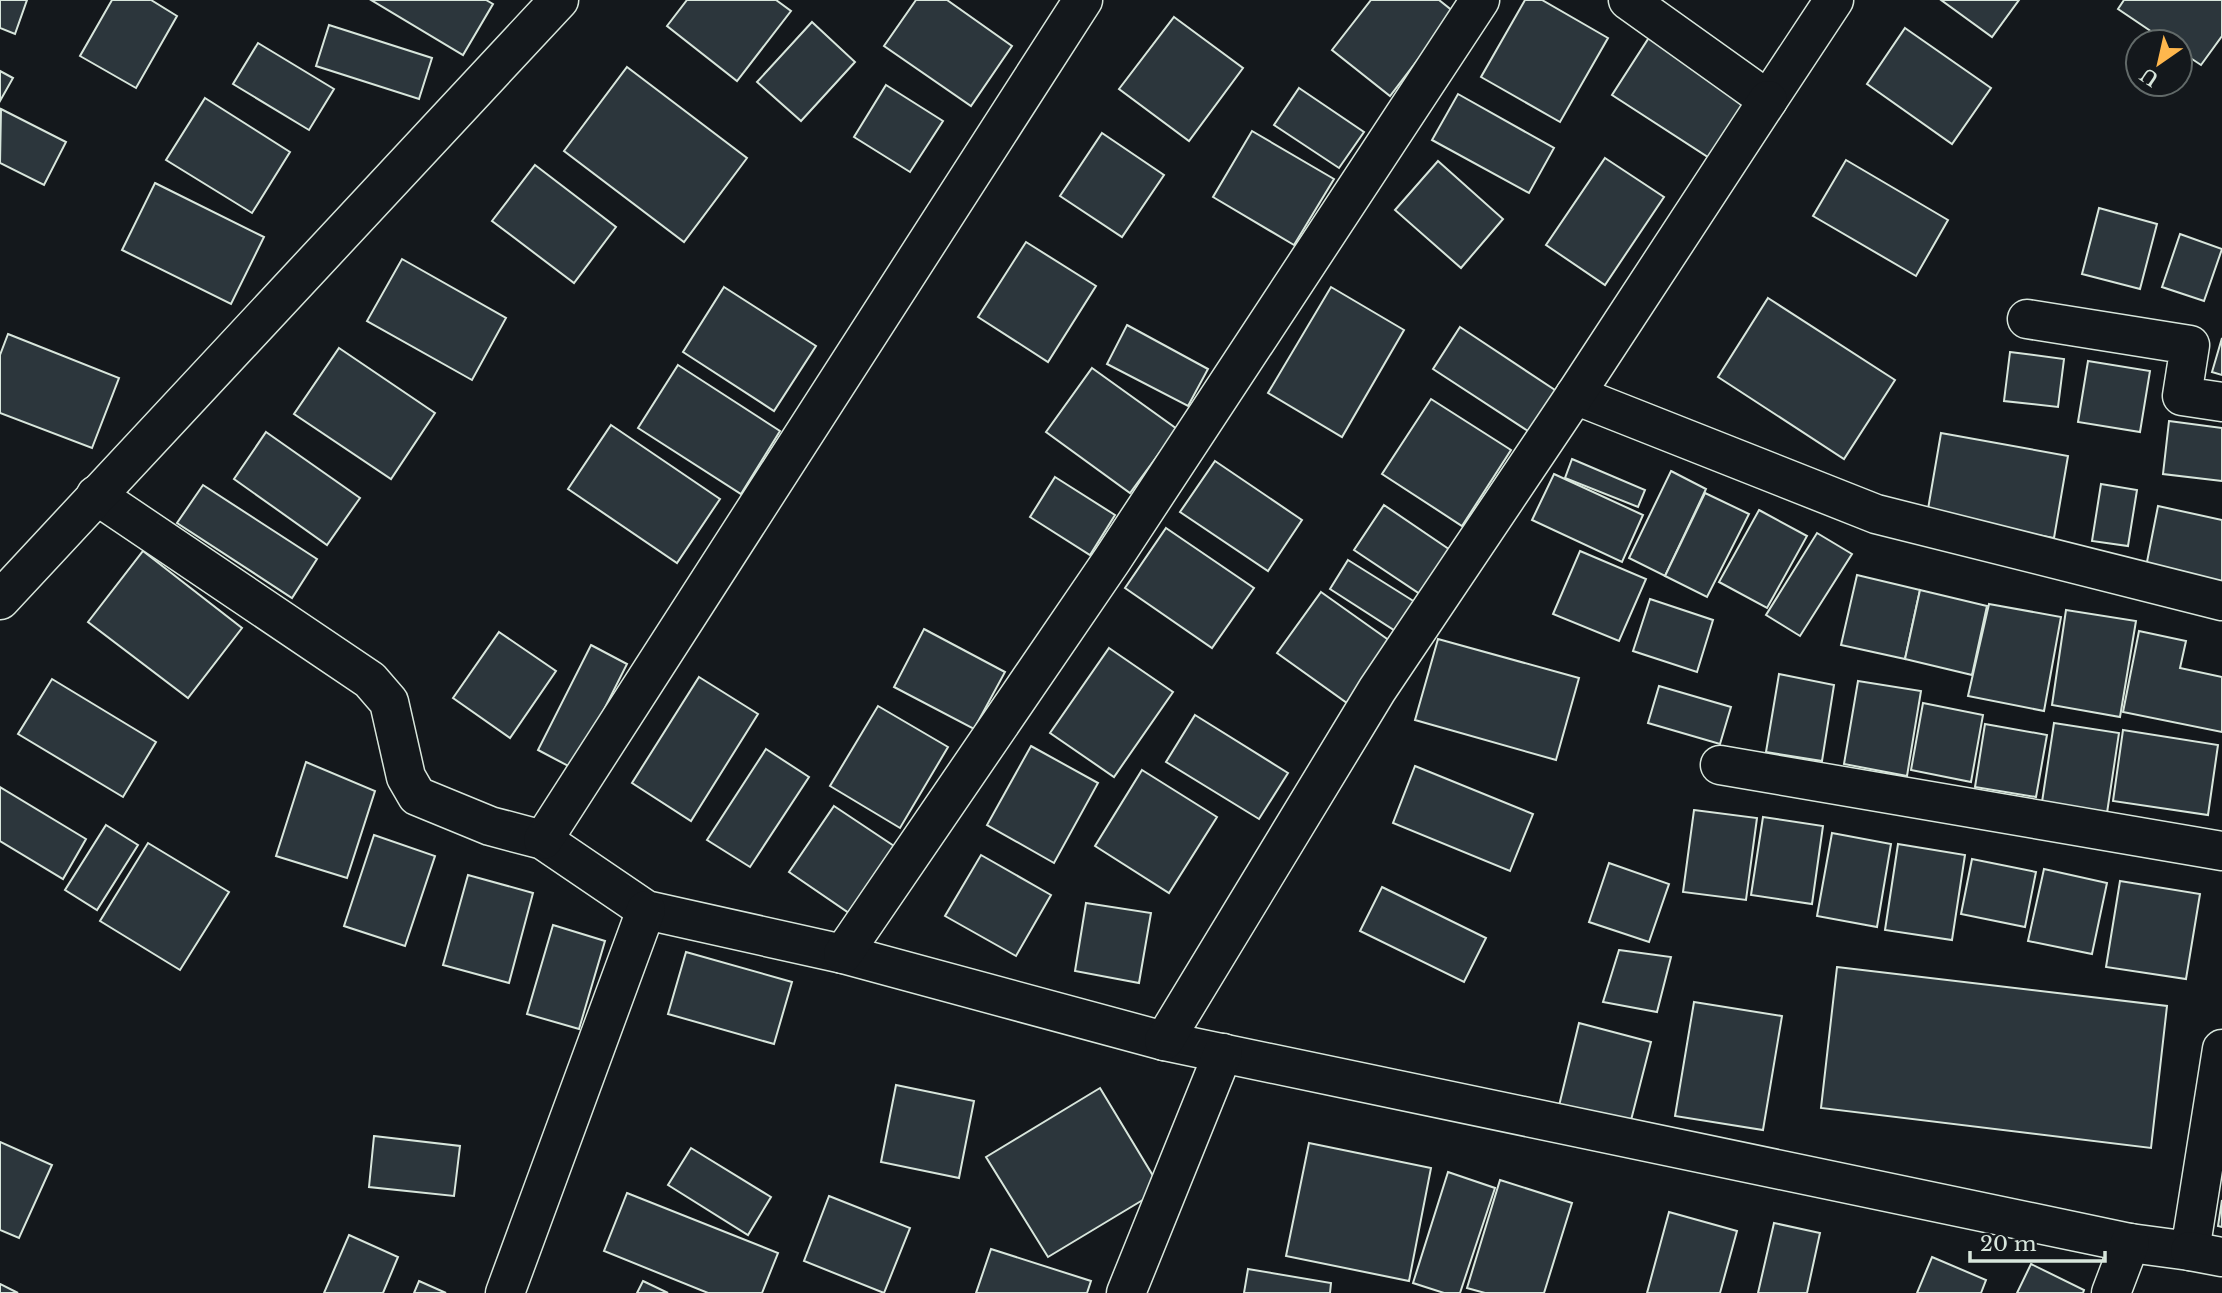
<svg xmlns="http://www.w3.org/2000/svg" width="2222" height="1293" font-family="'Libre Baskerville',serif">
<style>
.building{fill:#2c363c;stroke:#d8e6dc;stroke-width:2}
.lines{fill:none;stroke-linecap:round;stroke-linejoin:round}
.street-casing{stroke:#d8e6dc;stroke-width:41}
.street{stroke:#14181c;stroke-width:38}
</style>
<rect width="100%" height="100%" fill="#14181c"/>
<g class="building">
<path d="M0 0H27L15 34 0 28Z"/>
<path d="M112 0H151L177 16 136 88 80 56Z"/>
<path d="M371 0H486L493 4 463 55Z"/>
<path d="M687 0H776L791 11 737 81 667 26Z"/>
<path d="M916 0H947L1012 46 971 106 884 46Z"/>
<path d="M1371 0H1439L1454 12 1390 96 1332 50Z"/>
<path d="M1525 0H1542L1608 38 1560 122 1481 77Z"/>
<path d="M1941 0H2019L1992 37Z"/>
<path d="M2124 0H2222V36L2201 65 2180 51V42H2167L2118 9Z"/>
<path d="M1174 17 1243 68 1189 141 1119 89Z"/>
<path d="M812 22 855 62 801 121 757 82Z"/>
<path d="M329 25 432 58 419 99 316 66Z"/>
<path d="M1905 28 1991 88 1952 144 1867 84Z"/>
<path d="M1650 36 1749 101 1711 159 1612 95Z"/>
<path d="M258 43 334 89 309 130 233 84Z"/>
<path d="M627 67 747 158 684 242 564 151Z"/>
<path d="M0 71 13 78 0 101Z"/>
<path d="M886 85 943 121 910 172 854 137Z"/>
<path d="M1299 88 1364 132 1339 168 1274 125Z"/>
<path d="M1458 94 1554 148 1529 193 1432 140Z"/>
<path d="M205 98 290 152 252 213 166 160Z"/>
<path d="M1 109 66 142 44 185 0 163Z"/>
<path d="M1252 131 1334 179 1294 245 1213 197Z"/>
<path d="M1102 133 1164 175 1122 237 1060 196Z"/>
<path d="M1605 158 1664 197 1605 285 1546 245Z"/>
<path d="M1846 160 1948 220 1916 276 1813 216Z"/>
<path d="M1438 161 1503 219 1461 268 1395 210Z"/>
<path d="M535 165 616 227 574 283 492 221Z"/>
<path d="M155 183 264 237 231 304 122 250Z"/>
<path d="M2099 208 2157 224 2140 289 2082 274Z"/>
<path d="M2180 234 2222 249 2204 301 2162 287Z"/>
<path d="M1026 242 1096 286 1048 362 978 317Z"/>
<path d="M402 259 506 318 472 380 367 321Z"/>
<path d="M724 287 816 346 774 411 683 352Z"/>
<path d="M1331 287 1404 330 1342 437 1268 393Z"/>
<path d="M1768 298 1895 380 1844 459 1718 377Z"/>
<path d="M1127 325 1208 369 1188 406 1107 364Z"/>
<path d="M1460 327 1558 392 1531 433 1433 369Z"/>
<path d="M8 334 119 378 92 448 0 413V355Z"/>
<path d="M2222 338V375L2212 372Z"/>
<path d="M339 348 435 413 391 479 294 414Z"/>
<path d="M2010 352 2064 359 2058 407 2004 401Z"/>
<path d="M2088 361 2150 371 2140 432 2078 422Z"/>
<path d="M678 365 780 431 741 494 638 428Z"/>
<path d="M1092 368 1177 429 1130 493 1046 432Z"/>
<path d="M1431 399 1511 450 1462 526 1382 474Z"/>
<path d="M2169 421 2222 428V481L2163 474Z"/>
<path d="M611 425 720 499 677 563 568 489Z"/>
<path d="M266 432 360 498 327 545 234 479Z"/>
<path d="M1941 433 2068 456 2054 538 1927 515Z"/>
<path d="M1572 459 1645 490 1638 507 1565 478Z"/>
<path d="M1215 461 1302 520 1268 571 1180 512Z"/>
<path d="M1671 471 1706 489 1665 576 1629 558Z"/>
<path d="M1554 474 1643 515 1622 562 1532 520Z"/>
<path d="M1055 477 1115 515 1090 555 1030 517Z"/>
<path d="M2101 484 2137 490 2128 546 2092 541Z"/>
<path d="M203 485 317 559 292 598 177 523Z"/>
<path d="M1705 493 1749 514 1707 597 1665 576Z"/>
<path d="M1384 505 1459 556 1429 600 1354 550Z"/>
<path d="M2158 506 2222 520V582L2146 567Z"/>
<path d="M1759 510 1807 536 1767 608 1719 582Z"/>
<path d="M1166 528 1254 588 1212 648 1125 588Z"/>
<path d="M1817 533 1852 554 1800 636 1766 615Z"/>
<path d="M143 551 242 628 188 698 88 622Z"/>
<path d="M1580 551 1646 579 1619 641 1553 614Z"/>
<path d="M1348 560 1415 602 1397 632 1330 589Z"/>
<path d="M1857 575 1920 590 1905 659 1841 645Z"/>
<path d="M1920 590 1987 606 1972 675 1905 659Z"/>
<path d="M1321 592 1390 641 1347 703 1277 653Z"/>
<path d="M1650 599 1713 620 1697 672 1633 651Z"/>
<path d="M1989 604 2061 617 2044 711 1968 696Z"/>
<path d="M2066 610 2136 621 2120 717 2052 705Z"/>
<path d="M924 629 1005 672 974 729 894 687Z"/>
<path d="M2139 631 2186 641 2180 668 2222 677V732L2123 712Z"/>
<path d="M499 632 556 671 510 738 453 698Z"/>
<path d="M1438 639 1579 678 1556 760 1415 720Z"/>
<path d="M591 645 627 664 574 769 538 750Z"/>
<path d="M1109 648 1173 692 1114 777 1050 733Z"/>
<path d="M1779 674 1834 685 1822 761 1766 752Z"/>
<path d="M699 677 758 714 691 821 632 783Z"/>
<path d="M52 679 156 742 123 797 18 734Z"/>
<path d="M1858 681 1921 691 1907 776 1844 764Z"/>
<path d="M1659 686 1731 707 1720 744 1648 723Z"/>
<path d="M1923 703 1983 715 1971 782 1911 770Z"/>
<path d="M878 706 948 747 900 828 830 786Z"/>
<path d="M1195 715 1288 773 1259 819 1166 762Z"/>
<path d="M2054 723 2119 733 2107 813 2042 802Z"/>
<path d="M1985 724 2047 735 2036 797 1975 787Z"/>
<path d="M2123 730 2218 745 2208 815 2113 801Z"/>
<path d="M1031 746 1098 783 1054 863 987 825Z"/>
<path d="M766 749 809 777 750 867 707 840Z"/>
<path d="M306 762 375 791 347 878 276 856Z"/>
<path d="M1415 766 1533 814 1510 871 1393 823Z"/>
<path d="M1142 770 1217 817 1169 893 1095 846Z"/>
<path d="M0 787 86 839 63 879 0 841Z"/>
<path d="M834 806 894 846 849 913 789 872Z"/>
<path d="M1694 810 1757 818 1746 900 1683 892Z"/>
<path d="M1763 817 1823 826 1812 904 1751 895Z"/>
<path d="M106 825 138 845 97 910 65 890Z"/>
<path d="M1832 833 1891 844 1877 927 1817 916Z"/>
<path d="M374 835 435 856 405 946 344 926Z"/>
<path d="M148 843 229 892 180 970 100 921Z"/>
<path d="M1898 844 1965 855 1952 940 1885 930Z"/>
<path d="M981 855 1051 895 1016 956 945 916Z"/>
<path d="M1972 859 2036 872 2025 927 1961 914Z"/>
<path d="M1609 863 1669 884 1649 942 1589 922Z"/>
<path d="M2044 869 2107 883 2092 954 2028 941Z"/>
<path d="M468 875 533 893 509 983 443 965Z"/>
<path d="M2120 881 2200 894 2186 979 2106 967Z"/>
<path d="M1382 887 1486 938 1464 982 1360 931Z"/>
<path d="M1086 903 1151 913 1139 983 1075 971Z"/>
<path d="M553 925 605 941 579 1029 527 1014Z"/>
<path d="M1619 950 1671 957 1657 1012 1603 1002Z"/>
<path d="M686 952 792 982 774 1044 668 1014Z"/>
<path d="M1837 967 2167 1006 2151 1148 1821 1108Z"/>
<path d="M1694 1002 1782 1016 1763 1130 1675 1116Z"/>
<path d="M1579 1023 1651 1042 1629 1128 1558 1110Z"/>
<path d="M896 1085 974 1101 959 1178 881 1162Z"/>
<path d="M1100 1088 1161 1189 1048 1257 986 1157Z"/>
<path d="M374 1136 460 1146 454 1196 369 1187Z"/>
<path d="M0 1142 52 1165 19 1238 0 1230Z"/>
<path d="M1309 1143 1431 1168 1409 1281 1286 1256Z"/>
<path d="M691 1148 771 1197 748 1235 668 1185Z"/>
<path d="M1448 1172 1495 1188 1460 1293H1444L1413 1283Z"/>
<path d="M1500 1180 1572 1203 1544 1293H1485L1467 1288Z"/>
<path d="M627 1193 778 1253 762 1293H708L604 1251Z"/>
<path d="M829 1196 910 1228 884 1293 804 1261Z"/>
<path d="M2222 1200V1227L2218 1226Z"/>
<path d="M1669 1212 1737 1231 1720 1293H1647Z"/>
<path d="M1774 1223 1820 1233 1807 1293H1758Z"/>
<path d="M349 1235 398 1257 383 1293H324Z"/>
<path d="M991 1249 1091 1281 1087 1293H976Z"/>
<path d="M1932 1257 1986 1280 1981 1293H1917Z"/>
<path d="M2031 1264 2084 1290 2083 1293H2017Z"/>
<path d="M1248 1269 1331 1283 1330 1293H1244Z"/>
<path d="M419 1281 446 1293H414Z"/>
<path d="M643 1281 668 1293H637Z"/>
<path d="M0 1284 18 1293H0Z"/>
</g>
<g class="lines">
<g class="street-casing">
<g id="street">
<path d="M1628 0 1768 100 1834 0"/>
<path d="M2027 319 2190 345 2182 396 2222 402"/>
<path d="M1575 395 1876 514 2222 601"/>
<path d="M96 495 370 680 389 702 406 777 417 796 490 826 543 840 646 910 843 954 1164 1041 2130 1243 2190 1251 2222 1049"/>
<path d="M0 600 559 0"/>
<path d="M1720 765 2222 851"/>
<path d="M543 840 1083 0"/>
<path d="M843 954 1112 560 1480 0"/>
<path d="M1164 1041 1377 690 1575 395 1768 100"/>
<path d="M2190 1251 2222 1257"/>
<path d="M505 1293 646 910"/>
<path d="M1126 1293 1223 1053"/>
<path d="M2111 1293 2130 1243"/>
</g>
</g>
<use href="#street" class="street"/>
</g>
<g transform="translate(2159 63) rotate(214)"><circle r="33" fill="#14181c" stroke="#626a69" stroke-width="2"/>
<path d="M0-5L12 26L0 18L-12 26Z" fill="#ffb74d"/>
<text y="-10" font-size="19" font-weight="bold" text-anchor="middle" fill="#d8e6dc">U</text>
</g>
<path d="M1970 1251v10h135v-10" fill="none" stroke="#d8e6dc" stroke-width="3.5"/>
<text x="1980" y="1251" font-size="21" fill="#d8e6dc" stroke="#14181c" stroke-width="5" paint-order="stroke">20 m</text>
</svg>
